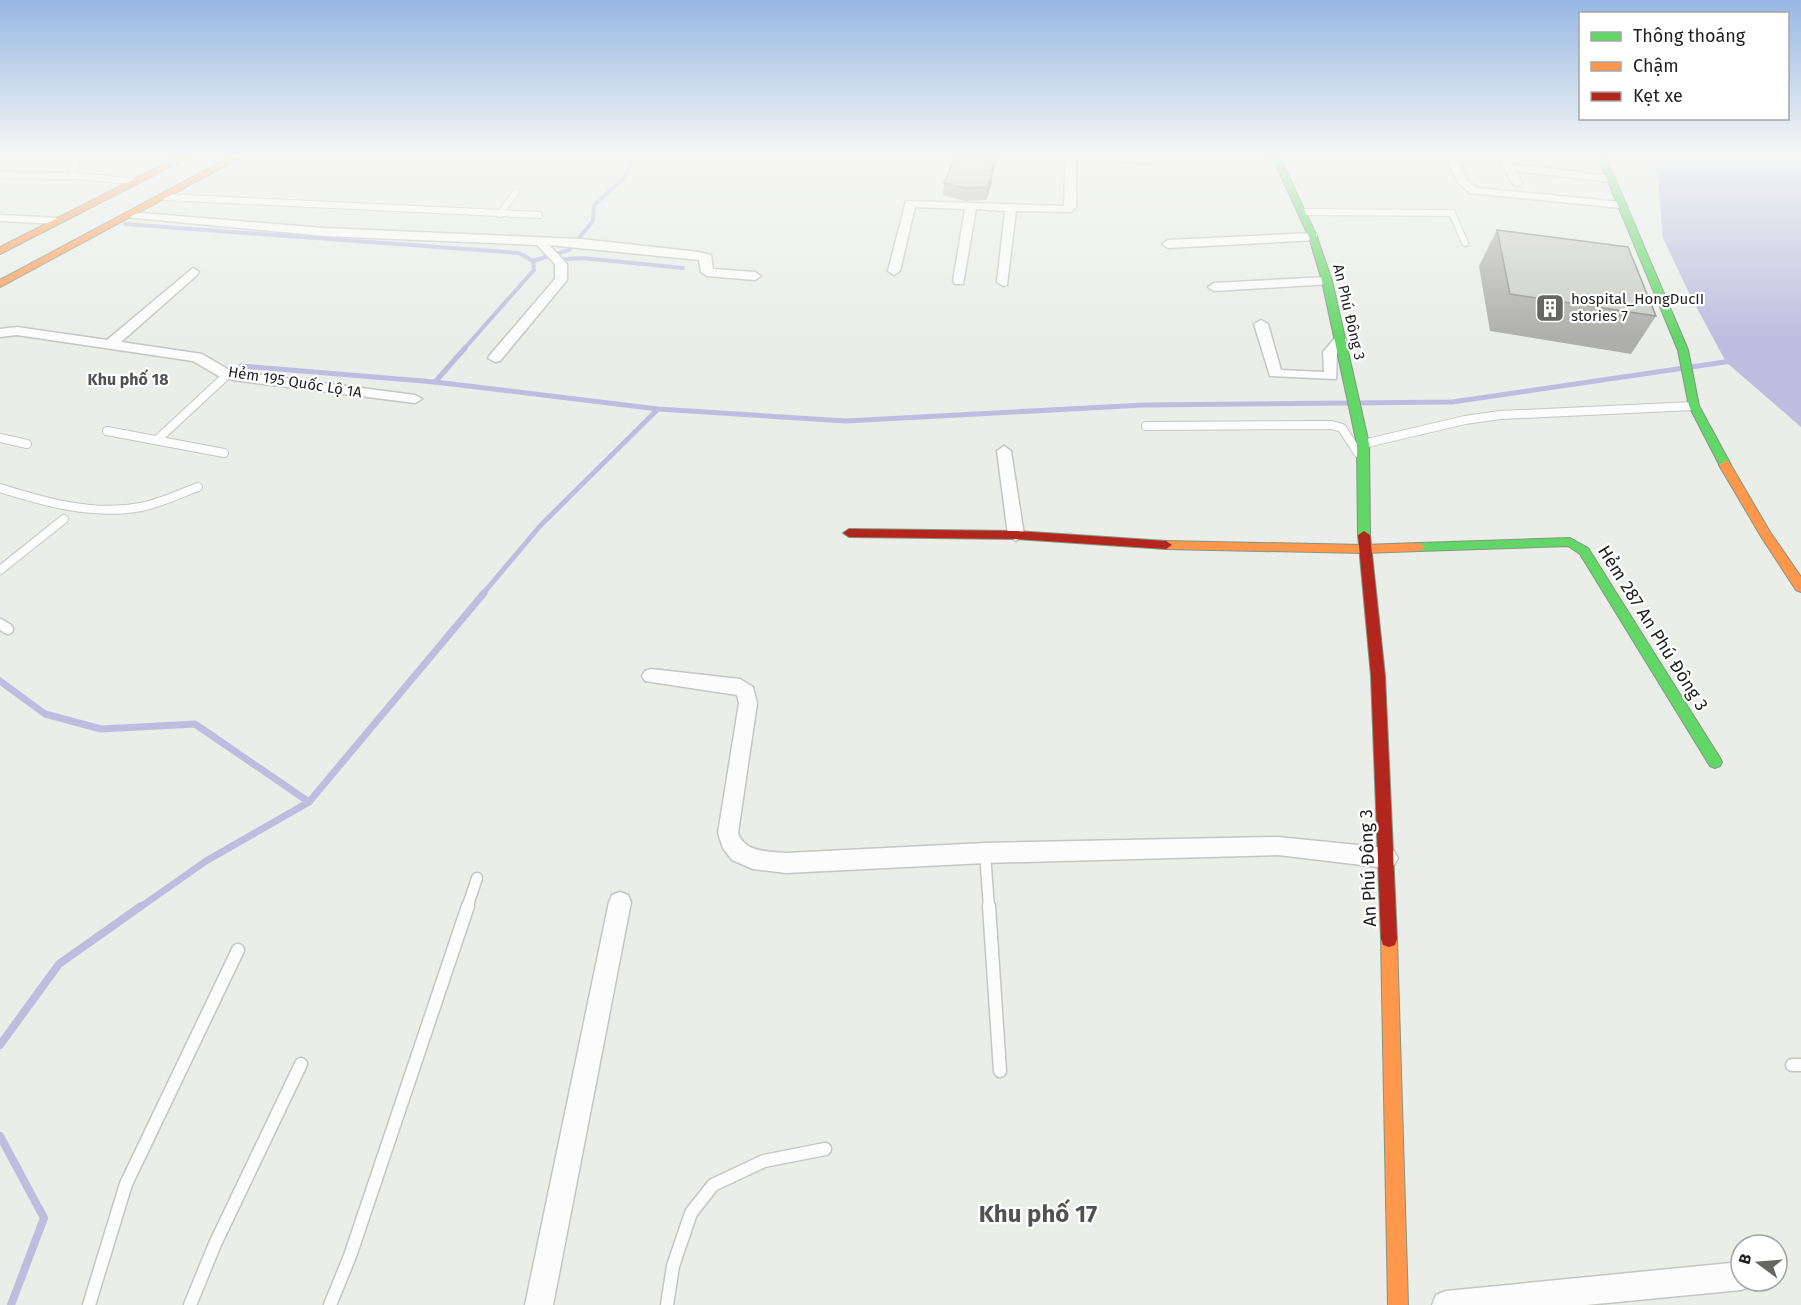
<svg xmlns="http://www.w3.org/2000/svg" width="1801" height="1305" font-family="'Fira Sans',sans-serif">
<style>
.water{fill:#bfbddf}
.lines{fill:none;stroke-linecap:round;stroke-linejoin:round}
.stream-far3{stroke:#bfbddf;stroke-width:4}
.stream-far2{stroke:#bfbddf;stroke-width:5}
.stream-far1{stroke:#bfbddf;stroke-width:7}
.stream{stroke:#bfbddf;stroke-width:8}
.lane-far3-casing{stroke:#c5c6c4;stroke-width:8}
.lane-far2-casing{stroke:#c5c6c4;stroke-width:10}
.lane-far1-casing{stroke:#c5c6c4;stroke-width:13}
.lane-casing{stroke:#c5c6c4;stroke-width:15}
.street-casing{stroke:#c5c6c4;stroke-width:3}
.fast-casing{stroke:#829781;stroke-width:2}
.slow-casing{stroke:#829781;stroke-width:2}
.jam-casing{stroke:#829781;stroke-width:2}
.lane-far3{stroke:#fcfcfc;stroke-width:6}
.lane-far2{stroke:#fcfcfc;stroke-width:8}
.lane-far1{stroke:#fcfcfc;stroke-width:10}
.lane{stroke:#fcfcfc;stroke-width:12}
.street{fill:#fcfcfc;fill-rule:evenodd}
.fast{fill:#63d668;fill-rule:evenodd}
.slow{fill:#ff974d;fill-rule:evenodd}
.jam{fill:#b3261e;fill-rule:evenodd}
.wall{fill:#aeafab}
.shaded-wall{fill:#8d8f8b}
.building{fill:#caccc7;stroke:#8d8f8b;stroke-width:1.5}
.labels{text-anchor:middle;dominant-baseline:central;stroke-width:4.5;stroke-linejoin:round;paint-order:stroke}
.far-poi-label{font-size:15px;fill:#1f1f1f;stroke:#fff;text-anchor:start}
.far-street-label{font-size:15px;fill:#1f1f1f;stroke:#fff}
.far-neighbourhood-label{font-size:16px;font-weight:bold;fill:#525252;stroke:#fff}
.street-label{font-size:18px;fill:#1f1f1f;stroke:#fff}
.near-neighbourhood-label{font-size:24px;font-weight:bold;fill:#525252;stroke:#fff}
</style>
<rect width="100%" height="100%" fill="#eaede8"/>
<path class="water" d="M1653 155H1801V427L1726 362 1690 295 1663 238 1658 179Z"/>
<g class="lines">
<g class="stream-far3">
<path d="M125 224 519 253 533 261 534 270 464 349"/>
<path d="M555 260 582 258 683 268"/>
<path d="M533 261 569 250 593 221 594 205 625 177 634 155"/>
</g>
<g class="stream-far2">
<path d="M241 366 435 382 658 409 846 421 1144 405 1452 402 1732 361"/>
<path d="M435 382 465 348"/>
<path d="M482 595 540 526 658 409"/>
</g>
<g class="stream-far1">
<path d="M0 681 45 714 101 729 195 724 309 802"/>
<path d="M139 908 206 861 309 802 484 593"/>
</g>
<g class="stream">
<path d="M0 1045 59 964 141 906"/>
<path d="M0 1136 44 1218 11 1305"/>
</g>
<g class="lane-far3-casing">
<g id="lane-far3">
<path d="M38 156 71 157 76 160 73 173 76 176 132 181"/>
<path d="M363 158 365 155"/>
<path d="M0 175 76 176"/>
<path d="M165 197 539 215"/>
<path d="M1301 212 1452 213 1465 243"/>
<path d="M500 214 516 192"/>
</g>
</g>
<g class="lane-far2-casing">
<g id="lane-far2">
<path d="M1146 426 1332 425 1342 428 1358 453"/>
<path d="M107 431 224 453"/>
<path d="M0 438 27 444"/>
<path d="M158 439 227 375"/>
<path d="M1363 444 1465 420 1500 415 1693 406"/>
<path d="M0 488C44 502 94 516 141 507 161 503 179 494 198 487"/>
<path d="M0 570 64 519"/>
</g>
</g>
<g class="lane-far1-casing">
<g id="lane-far1">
<path d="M0 624 8 629"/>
<path d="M985 853 989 908"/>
<path d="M467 908 477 878"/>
</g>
</g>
<g class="lane-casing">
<g id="lane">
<path d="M989 906 1000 1071"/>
<path d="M1792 1065H1801"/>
<path d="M89 1305 126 1184 238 950"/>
<path d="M190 1305 215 1244 301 1064"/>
<path d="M330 1305 350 1256 468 906"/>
<path d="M667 1305 673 1266 691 1213 713 1185 764 1161 825 1149"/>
</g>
</g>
<g class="street-casing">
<g id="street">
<path d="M1066 155 1153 157 1158 160 1153 163 1076 160V207L1071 212 1016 211 1007 285 1003 286 997 282 1005 211 976 209 963 284H955L953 281 965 209 915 207 900 271 894 275 888 271 906 201 1064 206Z"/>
<path d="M1446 155H1456L1468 181 1477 188 1621 202 1627 205 1621 208 1470 193 1458 183Z"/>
<path d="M1497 155H1507L1512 164 1611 176 1616 179 1611 182 1516 171 1522 183 1517 186 1512 183Z"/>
<path d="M129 212 324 228 581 239 699 252 711 255 713 269 755 272 761 276 755 280 707 276 701 272 699 260 549 245 567 264V280L500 361 495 362 488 358 490 355 555 279V264L537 245 324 236 125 217V213Z"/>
<path d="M0 215 58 218 64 221 58 224 0 221Z"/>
<path d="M1313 233 1317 234V240L1168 248 1162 244 1168 240Z"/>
<path d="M193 268 199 272 197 275 121 342 202 354 231 371 415 395 422 399 415 403 240 381 222 378 193 361 17 335 0 337V329L17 327 107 340Z"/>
<path d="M1327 277 1331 278V284L1214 291 1208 287 1214 283Z"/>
<path d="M1261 320 1268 324 1281 370 1324 372 1323 352 1335 338H1345L1347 341 1337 353 1336 379 1270 376 1254 324Z"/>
<path d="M1004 446 1011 451 1024 535 1016 541 1008 535 997 451Z"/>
<path d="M651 669 740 679 753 687 757 703 738 833C745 853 768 851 786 853L985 843 1278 837 1387 848 1394 851 1398 858 1394 865 1387 868 1278 855 985 863 786 873 753 869 732 860 723 848 718 833 739 703 737 695 645 681 642 676 645 671Z"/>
<path d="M620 892 628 895 631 902 553 1305H525L609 902 612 895Z"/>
<path d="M1741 1262V1281H1753L1751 1286 1741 1290 1586 1305H1432L1436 1295 1446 1291Z"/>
</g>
</g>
<g class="fast-casing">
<g id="fast">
<path d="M1267 155H1276L1281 160 1317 237 1332 281 1369 444 1370 535 1364 539 1358 535 1357 444 1322 281 1309 237 1274 161Z"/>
<path d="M1597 155H1605L1688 350 1699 406 1731 465 1729 468H1721L1689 406 1678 350Z"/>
<path d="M1570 538 1588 548 1720 758 1722 762 1720 766 1715 768 1710 766 1580 554 1568 546 1419 551 1413 547 1419 543Z"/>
</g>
</g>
<g class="slow-casing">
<g id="slow">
<path d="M182 155H193L0 254V247Z"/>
<path d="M234 155H245L0 287V280Z"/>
<path d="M1725 461 1729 462 1770 532 1801 577V592L1796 590 1762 538 1719 465Z"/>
<path d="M1166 541 1364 545 1419 543 1425 547 1419 551 1364 553 1166 549 1160 545Z"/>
<path d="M1389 931 1395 933 1397 939 1408 1305H1388L1381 939 1383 933Z"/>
</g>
</g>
<g class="jam-casing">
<g id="jam">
<path d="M849 529 1016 531 1166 541 1172 545 1166 549 1016 539 849 537 843 533Z"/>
<path d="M1364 531 1370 535 1385 676 1397 939 1395 945 1389 947 1383 945 1381 939 1371 676 1358 535Z"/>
</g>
</g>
<use href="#lane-far3" class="lane-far3"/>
<use href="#lane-far2" class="lane-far2"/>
<use href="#lane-far1" class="lane-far1"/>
<use href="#lane" class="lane"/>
<use href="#street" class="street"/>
<use href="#fast" class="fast"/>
<use href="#slow" class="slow"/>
<use href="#jam" class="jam"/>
</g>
<g class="wall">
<path d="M956 155H1000L992 174V183L986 200 965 201 943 195 944 183Z"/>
<path d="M1497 230 1656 316 1631 354 1490 331 1479 266Z"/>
</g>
<path class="shaded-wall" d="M996 155H1000L992 174V183L986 200 987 187 990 171Z"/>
<g class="building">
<path d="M956 155H996L990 171H993L987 187 965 188 944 183Z"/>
<path d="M1497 230 1628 247 1656 316 1510 294Z"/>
</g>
<linearGradient id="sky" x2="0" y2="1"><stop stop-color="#97b8e4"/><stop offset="0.46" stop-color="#f6f7f5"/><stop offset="1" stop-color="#f6f7f5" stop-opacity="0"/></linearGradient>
<rect width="1801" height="338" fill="url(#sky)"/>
<defs>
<g id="building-square" transform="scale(1.5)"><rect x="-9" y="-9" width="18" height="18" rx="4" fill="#666765" stroke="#fff"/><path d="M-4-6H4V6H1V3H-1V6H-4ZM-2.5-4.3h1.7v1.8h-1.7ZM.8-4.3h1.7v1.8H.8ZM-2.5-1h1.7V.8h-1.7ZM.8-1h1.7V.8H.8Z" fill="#fff"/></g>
</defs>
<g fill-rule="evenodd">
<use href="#building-square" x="1550" y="308"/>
</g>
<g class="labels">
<g class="far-poi-label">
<text x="1571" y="299">hospital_HongDucII<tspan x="1571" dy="17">stories 7</tspan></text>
</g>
<g class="far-street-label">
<text transform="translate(1349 312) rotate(77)">An Phú Đông 3</text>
<text transform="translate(295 382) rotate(9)">Hẻm 195 Quốc Lộ 1A</text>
</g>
<g class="far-neighbourhood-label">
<text x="128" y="379">Khu phố 18</text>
</g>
<g class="street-label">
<text transform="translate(1653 628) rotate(58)">Hẻm 287 An Phú Đông 3</text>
<text transform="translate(1368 868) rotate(-92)">An Phú Đông 3</text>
</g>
<g class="near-neighbourhood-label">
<text x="1038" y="1214">Khu phố 17</text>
</g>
</g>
<rect x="1579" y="12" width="210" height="108" fill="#ffffff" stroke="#a5a5a5" stroke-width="1.5"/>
<rect x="1591" y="32" width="30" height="9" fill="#63d668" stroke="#a5a5a5" stroke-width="1.5"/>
<text x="1633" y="42" font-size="18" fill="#1f1f1f">Thông thoáng</text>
<rect x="1591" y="62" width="30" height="9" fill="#ff974d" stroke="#a5a5a5" stroke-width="1.5"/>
<text x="1633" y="72" font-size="18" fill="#1f1f1f">Chậm</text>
<rect x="1591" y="92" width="30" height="9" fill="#b3261e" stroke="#a5a5a5" stroke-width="1.5"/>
<text x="1633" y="102" font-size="18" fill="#1f1f1f">Kẹt xe</text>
<g transform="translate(1759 1263) rotate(286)"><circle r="28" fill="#ffffff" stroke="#a5a5a5" stroke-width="1.5"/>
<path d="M0-4.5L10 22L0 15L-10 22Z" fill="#666765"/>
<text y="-9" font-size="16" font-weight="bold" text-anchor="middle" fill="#1f1f1f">B</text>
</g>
</svg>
